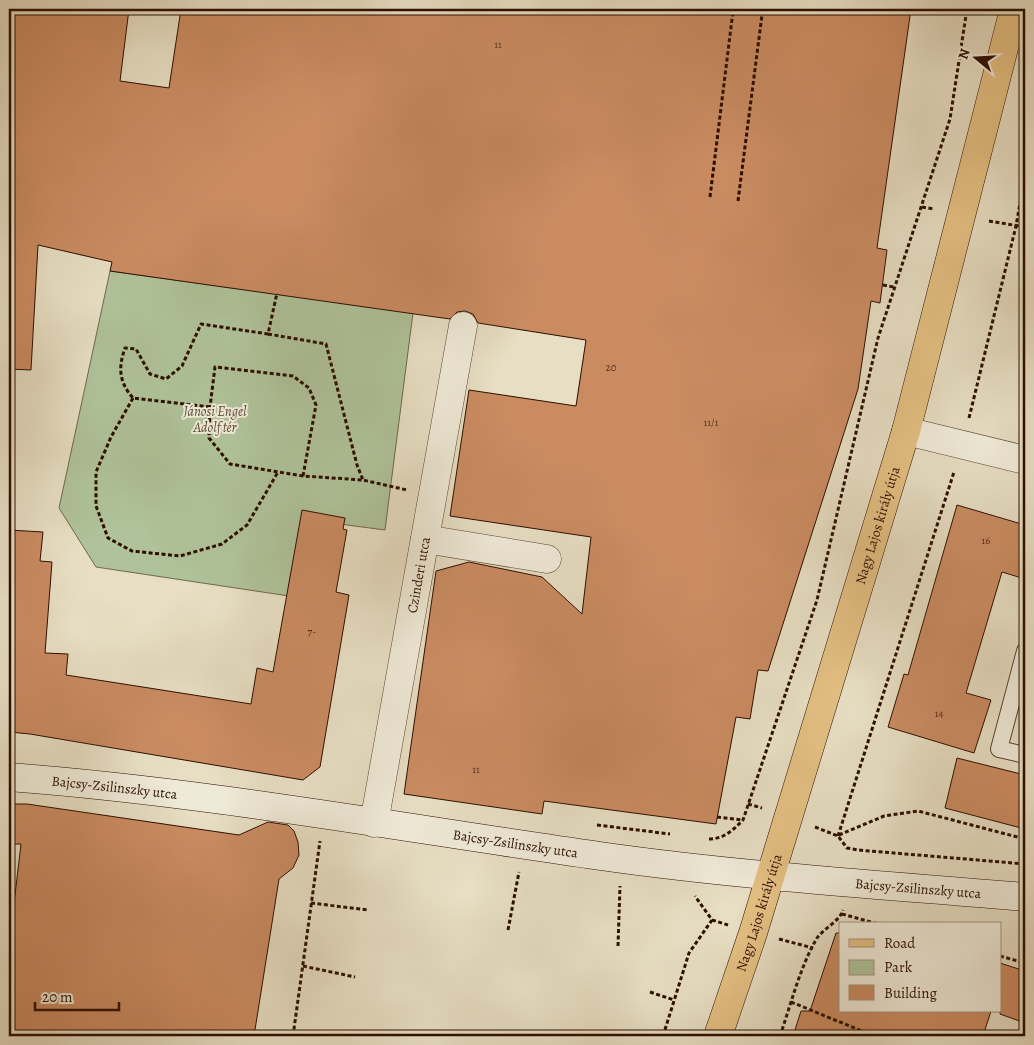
<svg xmlns="http://www.w3.org/2000/svg" width="1034" height="1045" font-family="Alegreya,serif">
<style>
.green{fill:#afc299;stroke:#6e684c}
.building{fill:#ca8b61;stroke:#2c0e00}
.lines{fill:none;stroke-linecap:round;stroke-linejoin:round}
.lane-casing{stroke:#5b4231;stroke-width:18}
.street-casing{stroke:#5b4231;stroke-width:29}
.secondary-casing{stroke:#2c0e00;stroke-width:29}
.primary-casing{stroke:#2c0e00;stroke-width:29}
.path{stroke:#2c0e00;stroke-width:3;stroke-dasharray:4 2.5;stroke-linecap:butt}
.lane{stroke:#efead8;stroke-width:16}
.street{stroke:#efead8;stroke-width:28}
.secondary{stroke:#efead8;stroke-width:28}
.primary{stroke:#e4bf82;stroke-width:28}
.labels{text-anchor:middle;dominant-baseline:central;stroke-width:4;stroke-linejoin:round;paint-order:stroke}
.number-label{font-size:11px;fill:#542d18}
.park-label{font-size:14px;font-style:italic;fill:#5a4d36;stroke:#efead8}
.street-label{font-size:14px;fill:#2c0e00;stroke:#efead8}
</style>
<rect width="100%" height="100%" fill="#e7dec3"/>
<filter id="stains"><feTurbulence type="fractalNoise" baseFrequency=".004" numOctaves="4"/><feColorMatrix values="0 0 0 0 .2 0 0 0 0 .09 0 0 0 0 .02 0 0 0 .5 -.17"/></filter>
<radialGradient id="worn" r=".72"><stop offset=".6" stop-color="#630" stop-opacity="0"/><stop offset="1" stop-color="#630" stop-opacity=".3"/></radialGradient>
<path class="green" d="M110 271 413 313 385 530 302 519 289 596 96 567 59 508Z"/>
<g class="building">
<path d="M9 9H129L120 81 169 88 181 9H911L877 248 887 250 880 303 871 301 858 389 768 671 758 670 750 719 736 717 716 824 544 801 542 814 404 794 436 571 469 562 542 577 582 614 591 537 450 516 469 390 576 406 586 340 478 323 473 314 465 311 457 312 450 319 110 271 112 262 38 245 31 370 9 369Z"/>
<path d="M957 505 1025 525V579L1002 572 966 693 991 700 974 753 888 727 904 674 908 675Z"/>
<path d="M302 510 345 518 343 529 347 530 336 592 349 595 320 767 303 780 30 734 9 732V610L12 571H9V530L43 532 40 561 52 562 45 653 68 654 66 675 251 704 257 668 273 672Z"/>
<path d="M957 758 1025 775V829L945 808Z"/>
<path d="M9 804H27L239 835 268 822 288 825 294 831 298 842 299 855 293 868 279 879 254 1036H9V946L21 844H9Z"/>
<path d="M836 933H840V1011H991L983 1036H793L801 1011H810Z"/>
<path d="M1000 963 1025 971V1023L1000 1014Z"/>
</g>
<g class="lines">
<g class="lane-casing">
<path id="lane" d="M1025 651 999 749 1025 755"/>
</g>
<g class="street-casing">
<g id="street">
<path d="M906 431 1025 460"/>
<path d="M425 539 547 559"/>
<path id="s1" d="M374 823 463 326"/>
</g>
</g>
<g class="secondary-casing">
<g id="secondary">
<path id="s2" d="M9 777C207 792 403 828 600 856 741 876 884 885 1025 897"/>
</g>
</g>
<g class="primary-casing">
<g id="primary">
<path id="s3" d="M718 1036 753 933 906 431 1014 9"/>
</g>
</g>
<g class="path">
<path d="M710 197 733 11"/>
<path d="M738 201 762 15"/>
<path d="M922 207 934 209"/>
<path d="M989 221 1025 227"/>
<path d="M883 285 894 287"/>
<path d="M268 334 326 344 357 465 363 480"/>
<path d="M133 398 111 437 96 472V506L108 538 132 551 180 556 222 544 247 525 278 472"/>
<path d="M210 407 133 398C119 382 118 368 125 348L136 349 150 374 166 379 182 366 201 324 268 334 277 293"/>
<path d="M969 418 1016 226 1025 175"/>
<path d="M303 476 316 405 309 388 293 376 215 367 210 407 209 438 230 464 303 476 363 480 407 490"/>
<path d="M748 804 762 808"/>
<path d="M717 817 743 820"/>
<path d="M597 825 670 834"/>
<path d="M815 827 838 836 847 848 858 850 1025 864"/>
<path d="M839 835 884 816 918 811 1025 839"/>
<path d="M838 836 954 472"/>
<path d="M709 839C724 839 733 830 743 820L817 600 878 338 950 119 967 9"/>
<path d="M311 903 368 910"/>
<path d="M842 914 878 924"/>
<path d="M712 920 728 925"/>
<path d="M508 930 519 872"/>
<path d="M779 939 813 948"/>
<path d="M618 946 620 886"/>
<path d="M1000 956 1025 963"/>
<path d="M303 966 355 977"/>
<path d="M650 992 674 1000"/>
<path d="M791 1002 874 1036"/>
<path d="M293 1033 311 1036"/>
<path d="M293 1036 320 841"/>
<path d="M663 1036 689 953 712 920 695 896"/>
<path d="M780 1036C791 1004 800 967 817 938 824 928 840 921 843 910"/>
</g>
<use href="#lane" class="lane"/>
<use href="#street" class="street"/>
<use href="#secondary" class="secondary"/>
<use href="#primary" class="primary"/>
</g>
<g class="labels">
<g class="number-label">
<text x="498" y="44">11</text>
<text x="611" y="367">20</text>
<text x="711" y="422">11/1</text>
<text x="986" y="540">16</text>
<text x="312" y="631">7-</text>
<text x="939" y="713">14</text>
<text x="476" y="769">11</text>
</g>
<g class="park-label">
<text x="215" y="411">Jánosi Engel<tspan x="215" dy="16">Adolf tér</tspan></text>
</g>
<g class="street-label">
<text stroke="none"><textPath href="#s3" startOffset="535">Nagy Lajos király útja</textPath></text>
<text stroke="none"><textPath href="#s1" startOffset="252">Czinderi utca</textPath></text>
<text stroke="none"><textPath href="#s2" startOffset="106">Bajcsy-Zsilinszky utca</textPath></text>
<text stroke="none"><textPath href="#s2" startOffset="511">Bajcsy-Zsilinszky utca</textPath></text>
<text stroke="none"><textPath href="#s2" startOffset="916">Bajcsy-Zsilinszky utca</textPath></text>
<text stroke="none"><textPath href="#s3" startOffset="130">Nagy Lajos király útja</textPath></text>
</g>
</g>
<rect width="1034" height="1045" fill="none" stroke="#e7dec3" stroke-width="30"/>
<rect x="10" y="10" width="1014" height="1025" fill="none" stroke="#2c0e00" stroke-width="2.5"/>
<rect x="15" y="15" width="1004" height="1015" fill="none" stroke="#2c0e00"/>
<rect x="839" y="922" width="162" height="90" fill="#efead8" stroke="#a19282"/>
<rect x="849" y="939" width="25" height="8" fill="#e4bf82" stroke="#a19282"/>
<text x="884" y="948" font-size="15" fill="#2c0e00">Road</text>
<rect x="849" y="960" width="25" height="15" fill="#afc299" stroke="#a19282"/>
<text x="884" y="972" font-size="15" fill="#2c0e00">Park</text>
<rect x="849" y="985" width="25" height="15" fill="#ca8b61" stroke="#a19282"/>
<text x="884" y="998" font-size="15" fill="#2c0e00">Building</text>
<g transform="translate(976 58) rotate(288)" stroke="#efead8" stroke-width="4" paint-order="stroke">
<path d="M0-4L9 19L0 12L-9 19Z" fill="#2c0e00"/>
<text y="-8" font-size="14" font-weight="bold" text-anchor="middle" fill="#2c0e00">N</text>
</g>
<path d="M35 1002v8h84v-8" fill="none" stroke="#2c0e00" stroke-width="2.5"/>
<text x="42" y="1002" font-size="15" fill="#2c0e00" stroke="#efead8" stroke-width="4" paint-order="stroke">20 m</text>
<rect width="100%" height="100%" filter="url(#stains)"/>
<rect width="100%" height="100%" fill="url(#worn)"/>
</svg>
